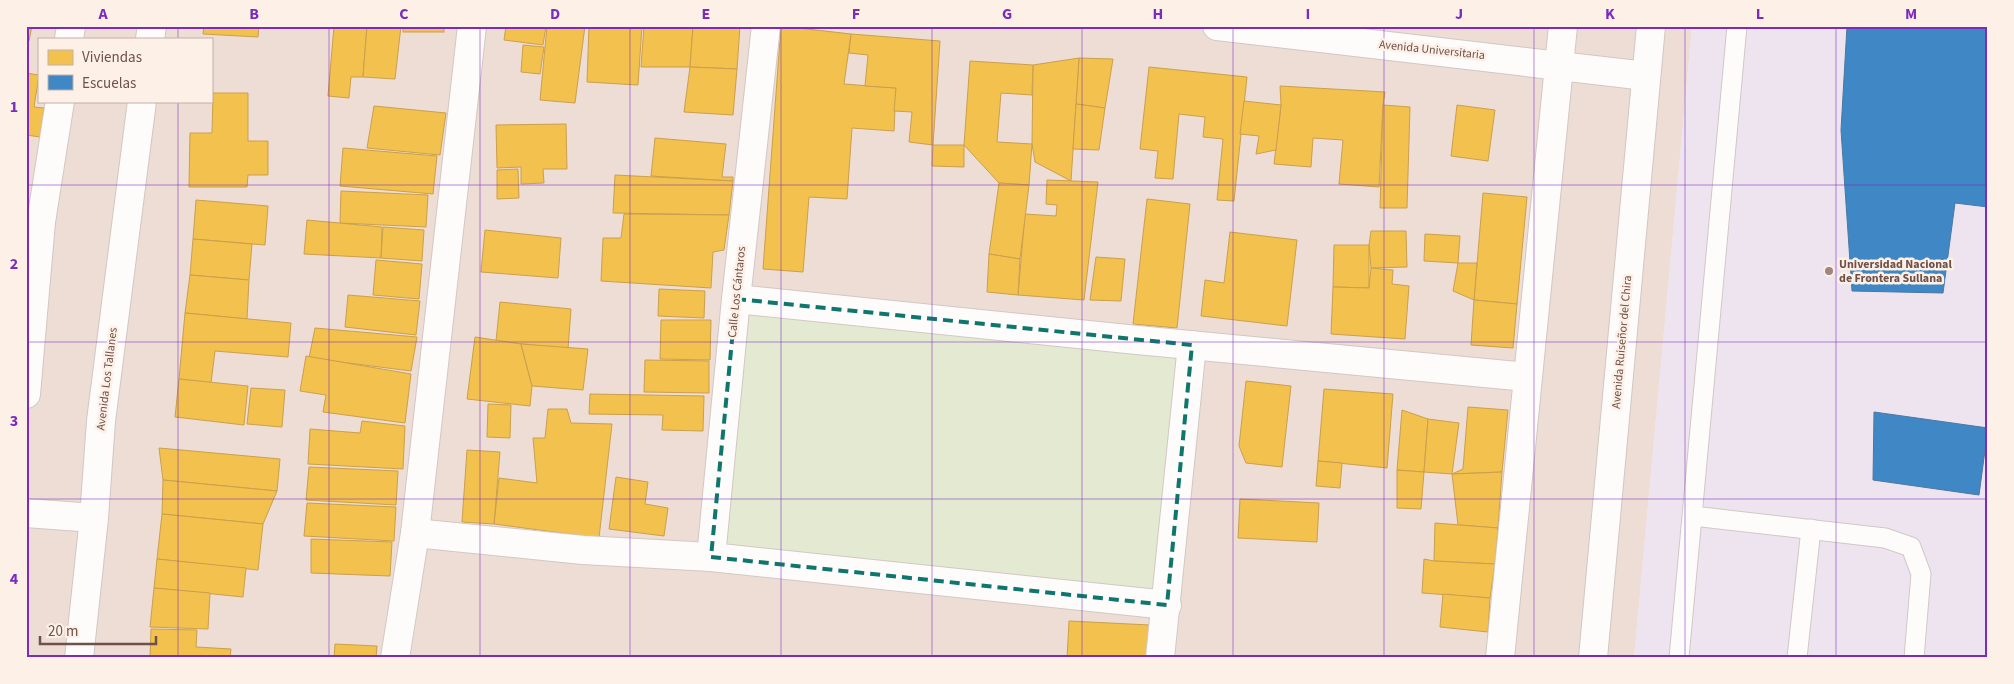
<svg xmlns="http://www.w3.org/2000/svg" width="2014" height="684" font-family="'Source Sans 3',sans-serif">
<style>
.residential{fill:#edddd4;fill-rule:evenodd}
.education{fill:#ede4ef}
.green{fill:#e4e9d2}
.homes{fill:#f2c14e;stroke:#cb9f4d}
.schools{fill:#3f88c5;stroke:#4d77a0}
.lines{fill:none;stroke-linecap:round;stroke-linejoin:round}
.lane-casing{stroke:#d2c8c4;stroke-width:21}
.street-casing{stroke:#d2c8c4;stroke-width:30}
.secondary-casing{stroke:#d2c7c3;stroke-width:30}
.lane{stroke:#fdfcfb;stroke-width:19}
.street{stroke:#fdfcfb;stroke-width:28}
.secondary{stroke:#fdfcfb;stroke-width:28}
.marked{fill:none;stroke:#0f766e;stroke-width:4;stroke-dasharray:10 6;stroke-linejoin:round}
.grid{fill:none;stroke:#7b2cbf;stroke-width:1;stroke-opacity:0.55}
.poi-dot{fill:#9e8781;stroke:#fdf0e6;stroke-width:2}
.labels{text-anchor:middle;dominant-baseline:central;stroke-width:5;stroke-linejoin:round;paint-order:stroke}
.street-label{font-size:12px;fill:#6f504a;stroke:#fdf0e6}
.poi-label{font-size:12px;font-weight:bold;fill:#6f504a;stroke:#fdf0e6;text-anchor:start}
.neatline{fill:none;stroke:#7b2cbf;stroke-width:2}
.grid-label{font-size:16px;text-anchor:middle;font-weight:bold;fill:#7b2cbf}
</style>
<rect width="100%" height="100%" fill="#f4ece6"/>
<path class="residential" d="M26 26H1692L1634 658H26ZM39 39H211V101H39Z"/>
<path class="education" d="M1692 26H1988V658H1634Z"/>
<path class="green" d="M736 299 1192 345 1167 605 711 557Z"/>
<g class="homes">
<path d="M26 26H32L29 41H26Z"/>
<path d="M204 26H259L258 37 203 34Z"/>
<path d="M334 26H367L363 77H351L349 98 328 96Z"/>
<path d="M367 26H401L395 79 363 77Z"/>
<rect x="403" y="26" width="41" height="6"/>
<path d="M506 26H546L543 45 504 40Z"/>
<path d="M547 26H585L575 103 540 100Z"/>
<path d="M589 26H642L638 85 587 82Z"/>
<path d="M644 26H693L690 67H641Z"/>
<path d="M693 26H740L737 69 690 67Z"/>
<path d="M781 26 851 34 844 84 896 88 894 131 852 128 847 199 809 197 803 272 763 269Z"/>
<path d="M851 34 940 41 933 145 909 142 912 112 894 111 896 88 865 86 868 55 849 53Z"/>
<path d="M523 45 544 47 540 74 521 72Z"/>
<path d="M1079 58 1113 59 1105 108 1076 104Z"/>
<path d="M1079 58 1076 104 1071 181 1035 162 1032 144 1033 65Z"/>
<path d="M970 61 1033 65 1032 95 1001 93 997 142 1032 144 1029 185 999 183 964 145Z"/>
<path d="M690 67 737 69 733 115 684 112Z"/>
<path d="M1149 67 1247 77 1234 201 1217 200 1223 139 1203 137 1205 117 1179 114 1173 179 1155 178 1158 151 1140 149Z"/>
<path d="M26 73 39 75 34 107 44 108 40 137 26 135Z"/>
<path d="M1280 86 1385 92 1383 105 1379 187 1339 184 1343 140 1313 138 1311 167 1274 164 1281 105Z"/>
<path d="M213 93H248V141H268V175H248L247 187H189L190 133H212Z"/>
<path d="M1244 101 1281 105 1276 150 1256 154 1259 136 1240 134Z"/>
<path d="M1076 104 1105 108 1099 150 1073 149Z"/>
<path d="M1383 105 1410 107 1407 208H1380Z"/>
<path d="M1457 105 1495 110 1488 161 1451 156Z"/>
<path d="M374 106 446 113 440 155 367 148Z"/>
<path d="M566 124 567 169H543L544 183 521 184V167L497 168 496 125Z"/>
<path d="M655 138 726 144 722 177H733V181L651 176Z"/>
<path d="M933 145H964V167L932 166Z"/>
<path d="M343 148 437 156 433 194 340 186Z"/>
<path d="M518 169 519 198 497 199V170Z"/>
<path d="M615 175 733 181 729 215 613 213Z"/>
<path d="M1047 180 1098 182 1084 300 1018 295 1025 214 1056 216 1057 205 1046 204Z"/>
<path d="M999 183 1029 185 1020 259 989 254Z"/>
<path d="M341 191 428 195 426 227 340 223Z"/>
<path d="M1483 193 1527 197 1517 304 1474 300Z"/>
<path d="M1147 199 1190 204 1177 328 1133 324Z"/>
<path d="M196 200 268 206 265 245 193 239Z"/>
<path d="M624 214 729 215 724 250 713 252 711 288 601 281 603 238H621Z"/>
<path d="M307 220 382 227 381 258 304 254Z"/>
<path d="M383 227 424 230 422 261 381 258Z"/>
<path d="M485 230 561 238 558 278 481 272Z"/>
<path d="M1371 231H1406L1407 267 1371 268 1369 245Z"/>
<path d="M1230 232 1297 240 1287 326 1201 316 1205 280 1224 283Z"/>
<path d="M1425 234 1460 236 1458 263 1424 261Z"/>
<path d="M193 239 252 244 249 280 190 275Z"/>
<path d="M1334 245H1369V288L1333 287Z"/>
<path d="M989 254 1020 259 1018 295 987 292Z"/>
<path d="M1096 257 1125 259 1121 301 1090 300Z"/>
<path d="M376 260 422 264 419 299 373 295Z"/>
<path d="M1458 263H1477L1474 300 1453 291Z"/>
<path d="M1371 268 1393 270 1392 284 1409 286 1405 339 1331 334 1333 287 1369 288Z"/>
<path d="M190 275 249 280 247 319 185 313Z"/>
<path d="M659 289 705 291 704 318 658 316Z"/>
<path d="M348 295 420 301 416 335 345 327Z"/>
<path d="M1474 300 1517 304 1513 348 1471 345Z"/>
<path d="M500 302 571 309 568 349 496 341Z"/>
<path d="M185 313 291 323 288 357 215 351 211 383 179 379Z"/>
<path d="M661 320H711L710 360 660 359Z"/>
<path d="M315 328 417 337 411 371 309 358Z"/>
<path d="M475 337 521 344 532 386 530 406 467 399Z"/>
<path d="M521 344 588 349 583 390 532 386Z"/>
<path d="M306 356 411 374 405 423 323 412 326 395 300 391Z"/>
<path d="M645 360 709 361V393L644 392Z"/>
<path d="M179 379 248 386 244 425 175 417Z"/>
<path d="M1246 381 1291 386 1282 467 1246 463 1239 446Z"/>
<path d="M251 388 285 390 282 427 247 424Z"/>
<path d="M1324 389 1393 394 1387 468 1318 461Z"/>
<path d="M590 394 704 396 703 431 662 430 663 415 589 414Z"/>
<path d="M488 404 511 405 510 438 487 437Z"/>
<path d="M1468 407 1508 410 1502 472 1452 474 1463 469Z"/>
<path d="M548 409H567L571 423 612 424 599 538 494 524 499 478 537 483 533 438H545Z"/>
<path d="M1402 410 1428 419 1424 472 1397 470Z"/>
<path d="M1428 419 1459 423 1452 474 1424 472Z"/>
<path d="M362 421 405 426 403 469 308 464 310 429 360 433Z"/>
<path d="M159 448 280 459 277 491 163 480Z"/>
<path d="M467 450 500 452 494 524 462 522Z"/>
<path d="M1318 461 1342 463 1340 488 1316 486Z"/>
<path d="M309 467 398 471 396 505 306 500Z"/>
<path d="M1397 470 1424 472 1421 509 1397 508Z"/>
<path d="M1502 472 1498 528 1458 525 1452 474Z"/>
<path d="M616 477 648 482 645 504 668 508 664 536 609 529Z"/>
<path d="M163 480 277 491 263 524 162 514Z"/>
<path d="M1240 499 1319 503 1317 542 1238 538Z"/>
<path d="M307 503 396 507 394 541 304 536Z"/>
<path d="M162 514 263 524 258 570 157 559Z"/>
<path d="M1435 523 1498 528 1495 564 1434 561Z"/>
<path d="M311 539 392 542 390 576 311 573Z"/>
<path d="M157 559 246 568 243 597 154 588Z"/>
<path d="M1424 559 1434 561 1495 564 1490 598 1422 593Z"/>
<path d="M154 588 210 593 208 629 150 627Z"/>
<path d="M1443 594 1490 598 1488 632 1440 627Z"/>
<path d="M1069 621 1150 625 1149 658H1067Z"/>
<path d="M151 629 197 630 196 647 231 649 230 658H150Z"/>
<path d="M335 644 377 646 376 658H334Z"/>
</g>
<g class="schools">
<path d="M1847 26H1988V207L1955 203 1943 293 1852 291 1841 130Z"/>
<path d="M1874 412 1988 428 1979 495 1873 480Z"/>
</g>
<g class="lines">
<g class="lane-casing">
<g id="lane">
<path d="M1693 516 1885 538 1911 547 1921 574 1914 658"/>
<path d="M1679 658 1737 26"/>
<path d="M1797 658 1811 529"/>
</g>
</g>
<g class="street-casing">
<g id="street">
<path d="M736 299 1137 340 1527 377"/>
<path d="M26 513 94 518"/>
<path d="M415 533 583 550 711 557 1167 605"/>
<path d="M711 557 736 299 766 26"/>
<path d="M395 658 415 533 472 26"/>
<path d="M1160 658 1192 345"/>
</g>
</g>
<g class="secondary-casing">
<g id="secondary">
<path d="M1217 26 1646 76"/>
<path d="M69 39 71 26"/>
<path d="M150 39 152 26"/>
<path d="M26 394 41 222 60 101"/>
<path d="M79 658 94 518 101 421 142 101"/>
<path d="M1500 658 1563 26"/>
<path d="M1593 658 1651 26"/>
</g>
</g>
<use href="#lane" class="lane"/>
<use href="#street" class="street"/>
<use href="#secondary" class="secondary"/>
</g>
<path class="marked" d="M736 299 1192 345 1167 605 711 557Z"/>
<path class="grid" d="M178 26V39M329 26V658M480 26V658M630 26V658M781 26V658M932 26V658M1082 26V658M1233 26V658M1384 26V658M1534 26V658M1685 26V658M1836 26V658M178 101V658M26 185H1988M26 342H1988M26 499H1988"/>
<circle class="poi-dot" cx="1829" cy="271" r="5"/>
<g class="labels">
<g class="street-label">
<text transform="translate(1432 50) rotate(6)">Avenida Universitaria</text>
<text transform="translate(737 292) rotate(-84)">Calle Los Cántaros</text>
<text transform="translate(1622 342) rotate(-85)">Avenida Ruiseñor del Chira</text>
<text transform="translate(107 379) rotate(-83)">Avenida Los Tallanes</text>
</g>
<g class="poi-label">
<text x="1839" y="264">Universidad Nacional<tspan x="1839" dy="14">de Frontera Sullana</tspan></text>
</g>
</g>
<rect width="2014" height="684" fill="none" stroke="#fdf0e6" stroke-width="55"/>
<rect x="38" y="38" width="175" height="65" fill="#fdf0e6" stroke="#c4b0a8"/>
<rect x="48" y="50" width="25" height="15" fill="#f2c14e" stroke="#c4b0a8"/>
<text x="82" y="62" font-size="15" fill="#6f504a">Viviendas</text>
<rect x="48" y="75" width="25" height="15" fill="#3f88c5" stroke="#c4b0a8"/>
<text x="82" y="88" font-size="15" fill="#6f504a">Escuelas</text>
<path d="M40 636v8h116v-8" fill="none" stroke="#6f504a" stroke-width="2.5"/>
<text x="48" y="636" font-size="15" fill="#6f504a" stroke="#fdf0e6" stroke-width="4" paint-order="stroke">20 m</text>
<rect x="28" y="28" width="1958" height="628" class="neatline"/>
<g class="grid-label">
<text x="103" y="19">A</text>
<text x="254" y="19">B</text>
<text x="404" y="19">C</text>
<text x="555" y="19">D</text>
<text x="706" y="19">E</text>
<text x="856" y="19">F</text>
<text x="1007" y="19">G</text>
<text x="1158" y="19">H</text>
<text x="1308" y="19">I</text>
<text x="1459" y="19">J</text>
<text x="1610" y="19">K</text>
<text x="1760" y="19">L</text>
<text x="1911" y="19">M</text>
<text x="14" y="112">1</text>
<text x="14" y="269">2</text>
<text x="14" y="426">3</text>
<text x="14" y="584">4</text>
</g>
</svg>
